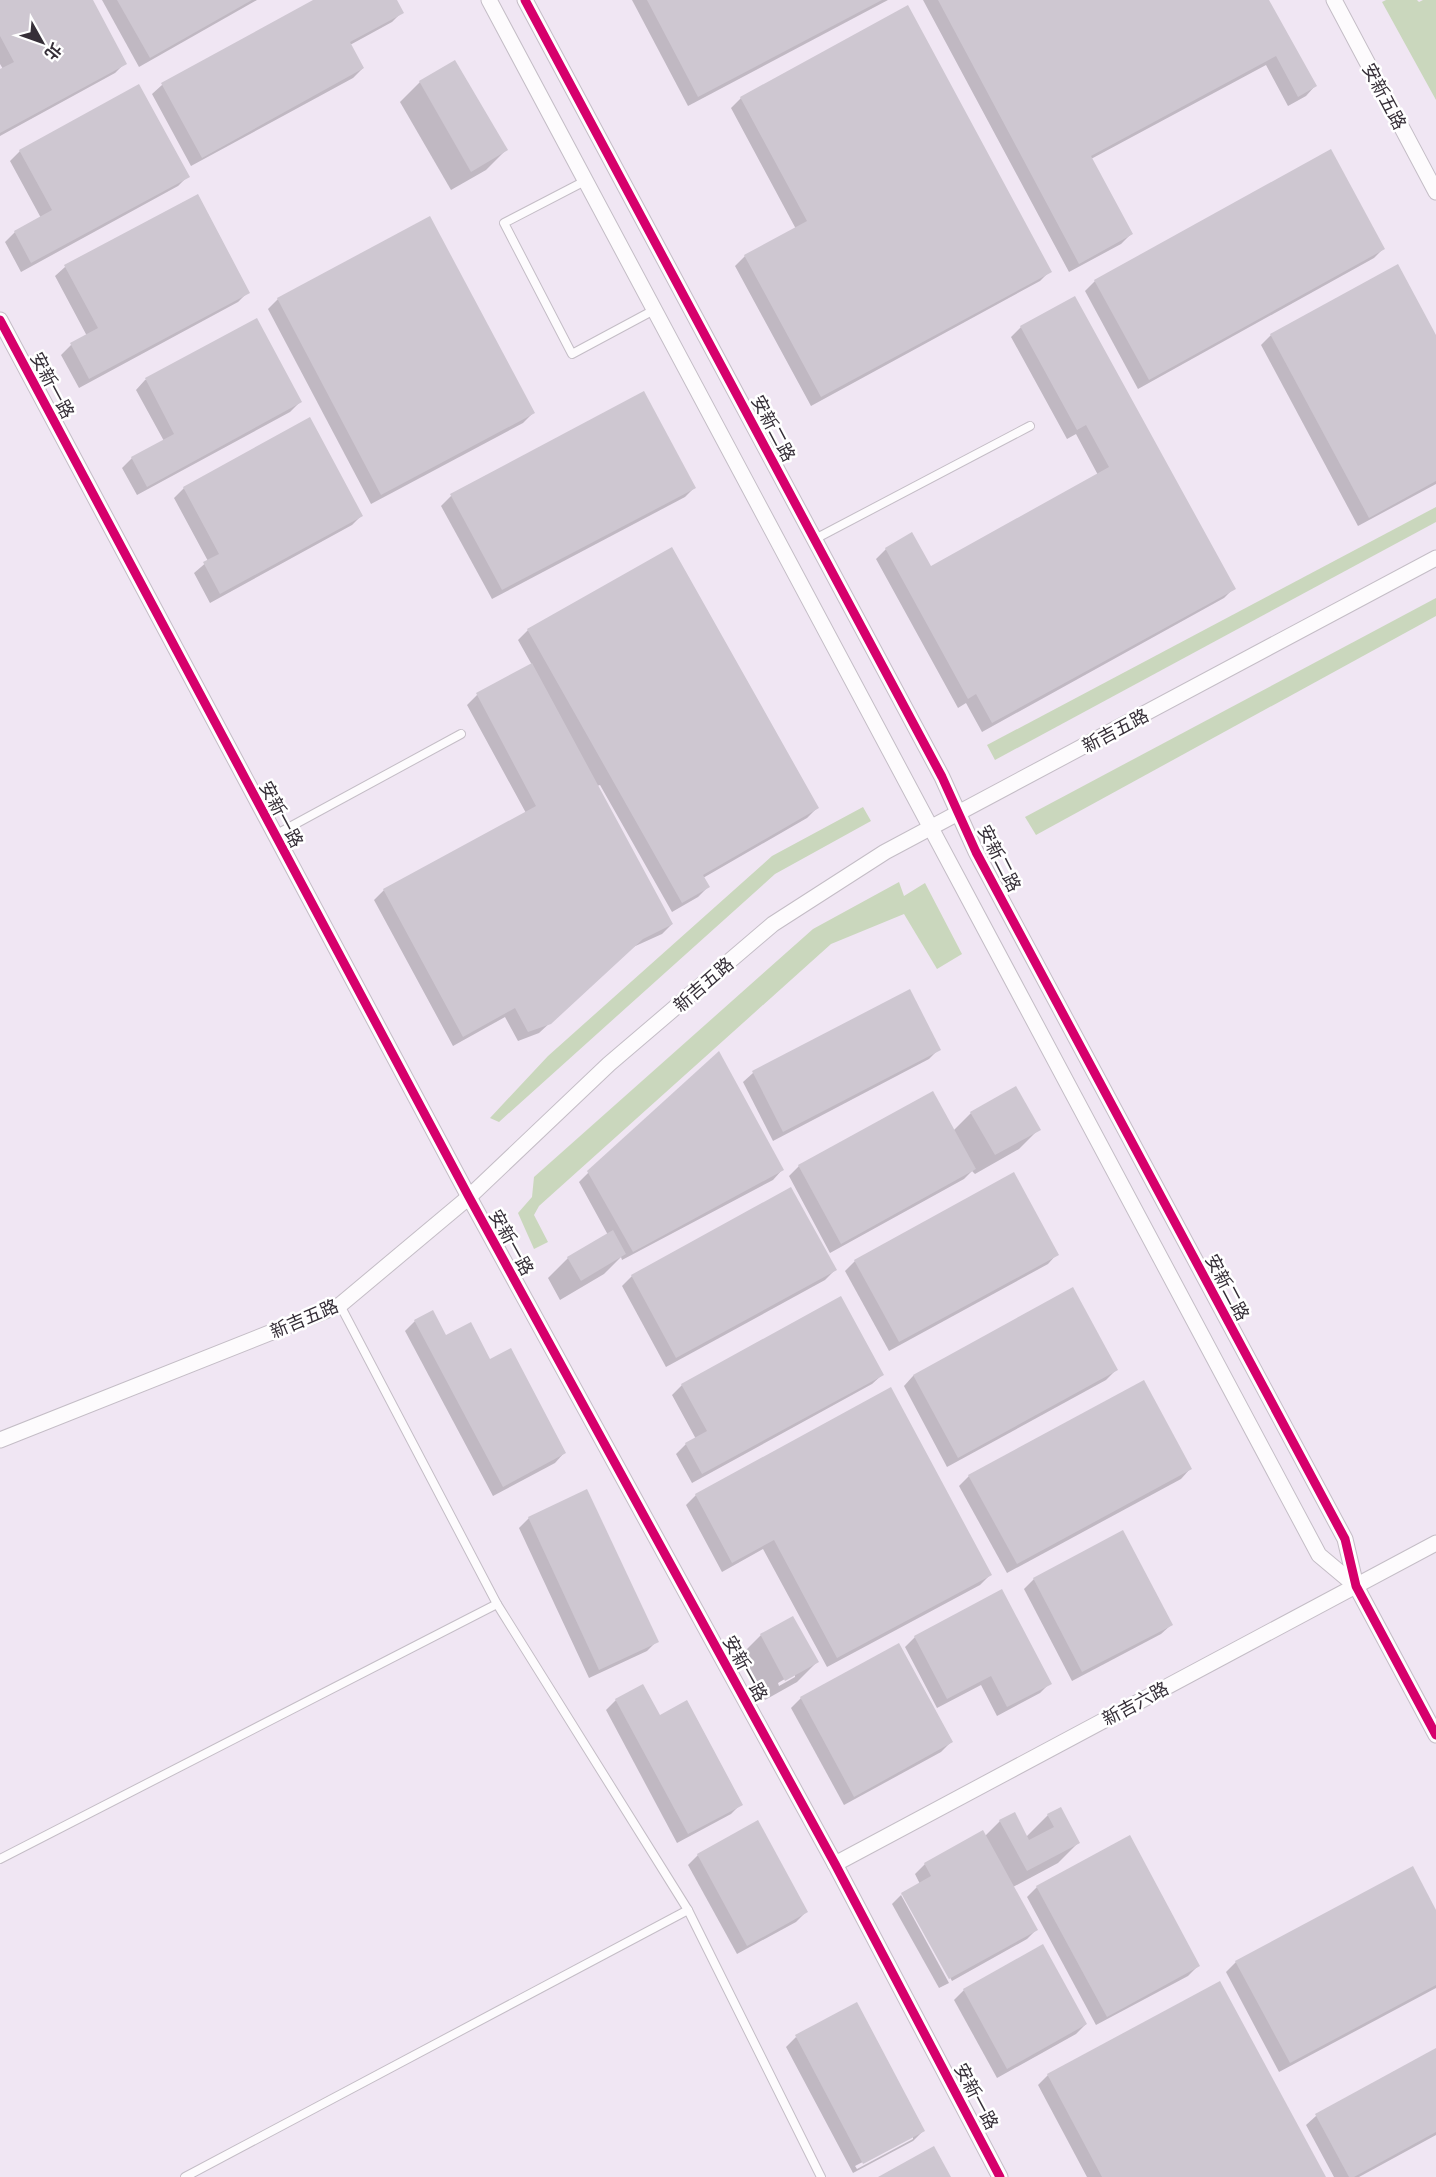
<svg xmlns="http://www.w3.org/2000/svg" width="1436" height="2177" font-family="'Open Sans','Noto Sans TC',sans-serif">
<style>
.green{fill:#cad7bd}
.shadow{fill:#0003;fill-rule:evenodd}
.building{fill:#cec7d1}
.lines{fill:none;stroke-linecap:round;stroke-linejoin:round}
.lane-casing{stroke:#c4bdc6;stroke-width:10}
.street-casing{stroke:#c4bdc6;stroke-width:17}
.lane{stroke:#fdfbfd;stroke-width:8}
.street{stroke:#fdfbfd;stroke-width:15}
.cycleway-casing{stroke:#fff;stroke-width:13}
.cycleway{stroke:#d6006c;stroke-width:9}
.labels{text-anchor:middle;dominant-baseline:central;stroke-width:5;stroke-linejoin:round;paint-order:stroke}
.street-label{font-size:18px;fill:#362f38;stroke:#fff}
</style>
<rect width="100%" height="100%" fill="#f0e6f3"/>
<g class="green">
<path d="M1386 0H1417L1419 2 1423 0H1436V100L1382 2Z"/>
<path d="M1436 507V522L995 760 987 745Z"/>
<path d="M1436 598V616L1036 835 1025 817Z"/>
<path d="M863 807 871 821 775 874 499 1122 490 1118 548 1056 772 856Z"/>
<path d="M899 882 904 896 925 883 962 954 937 969 904 914 831 944 539 1206 534 1215 548 1242 534 1249 518 1213 532 1197 534 1177 813 929Z"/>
</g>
<g class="shadow">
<path d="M0 0H91L125 63 115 73 0 136V71L3 69 0 64Z"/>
<path d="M102 0H257L139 67Z"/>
<path d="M316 0H395L402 12 392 22 350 45 363 68 353 78 191 166 152 94 162 85Z"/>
<path d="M632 0H888L688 106Z"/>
<path d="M923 0H1267L1315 86 1306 96 1288 106 1266 65 1091 159 1131 234 1121 244 1069 272Z"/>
<path d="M454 62 506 150 486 170 451 190 400 102 420 82Z"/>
<path d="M741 98 1050 271 1040 281 811 406 735 266 745 256 796 229 731 108Z"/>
<path d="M20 151 188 176 178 186 21 272 5 242 15 232 41 218 10 161Z"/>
<path d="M1384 248 1374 258 1138 389 1085 291 1095 281Z"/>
<path d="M1397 266 1436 339V484L1358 526 1261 345 1271 335Z"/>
<path d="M65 267 248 292 238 302 79 388 61 355 71 345 87 336 55 276Z"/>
<path d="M278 299 533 413 523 423 371 504 268 309Z"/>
<path d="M256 320 300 402 290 412 137 495 122 468 132 458 164 441 136 390 145 380Z"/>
<path d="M1021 327 1234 588 1224 598 982 732 966 703 958 708 876 559 886 549 930 568 1098 475 1076 434 1067 439 1011 337Z"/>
<path d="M695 487 685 497 492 599 441 506 451 496Z"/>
<path d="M184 488 362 515 352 525 210 603 194 573 208 561 174 498Z"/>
<path d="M528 630 817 808 807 818 703 878 708 887 698 897 672 912 600 785 597 786 672 924 662 934 631 948 539 1033 518 1041 505 1017 453 1046 374 900 384 890 526 813 467 705 477 695 532 665 518 640Z"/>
<path d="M909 991 939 1049 929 1059 773 1141 743 1082 753 1073Z"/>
<path d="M971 1113 1039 1129 1019 1149 975 1174 972 1171 964 1179 830 1253 789 1176 799 1166 953 1131Z"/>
<path d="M782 1170 773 1180 622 1260 621 1257 604 1274 560 1300 548 1278 568 1258 608 1235 579 1182 589 1172Z"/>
<path d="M1057 1254 1048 1264 889 1351 845 1271 855 1261Z"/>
<path d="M835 1270 825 1280 666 1367 622 1286 632 1276Z"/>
<path d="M1072 1289 1116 1370 1106 1380 947 1467 904 1386 913 1376Z"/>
<path d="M415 1321 490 1361 564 1453 555 1463 493 1496 405 1331Z"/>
<path d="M882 1375 872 1384 692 1483 676 1454 686 1444 696 1439 672 1395 682 1385Z"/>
<path d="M1190 1469 1181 1479 1007 1573 959 1486 969 1476Z"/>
<path d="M696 1495 990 1575 980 1585 827 1667 763 1549 722 1572 686 1505Z"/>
<path d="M529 1518 657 1641 647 1651 589 1678 519 1528Z"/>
<path d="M1034 1579 1171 1625 1161 1634 1072 1681 1024 1589Z"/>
<path d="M761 1635 817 1662 797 1682 765 1700 741 1655ZM795 1673V1677L779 1686 778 1683Z"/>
<path d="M915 1637 1050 1683 1040 1693 997 1716 981 1685 937 1708 905 1647Z"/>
<path d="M801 1698 951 1742 941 1752 844 1805 791 1708Z"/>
<path d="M616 1700 659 1717 741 1804 731 1814 677 1843 606 1710Z"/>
<path d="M1048 1815 1078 1843 1058 1863 1013 1887 1036 1930 1027 1939 952 1981 904 1895H901L920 1884 915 1874 925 1864 985 1836 1000 1821 1026 1837Z"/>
<path d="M757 1822 806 1912 796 1922 737 1954 688 1865 698 1855Z"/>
<path d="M1037 1887 1198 1966 1188 1976 1096 2025 1027 1897Z"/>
<path d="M901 1895 949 1983 939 1988 892 1904Z"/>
<path d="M1436 1913V1988L1279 2072 1226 1972 1236 1962Z"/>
<path d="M964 1990 1086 2024 1076 2034 997 2078 954 2000Z"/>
<path d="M796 2037 923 2131 913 2141 853 2173 786 2047ZM913 2136V2139L857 2169 855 2166Z"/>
<path d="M1436 2050V2135L1359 2177H1334L1306 2125 1316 2116Z"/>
<path d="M1048 2075 1324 2177H1087L1038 2085Z"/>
</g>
<g class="building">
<path d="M0 0H93L127 64 0 133V69L14 62 0 36Z"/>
<path d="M117 0H252L150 58Z"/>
<path d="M313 0H397L404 13 350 42 364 68 202 158 161 83Z"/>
<path d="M647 0H882L698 97Z"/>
<path d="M938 0H1269L1317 86 1298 97 1276 56 1091 156 1133 234 1079 264Z"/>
<path d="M908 5 1052 272 821 397 744 255 807 221 740 97Z"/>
<path d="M455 60 508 150 471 172 419 81Z"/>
<path d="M139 84 190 177 31 263 14 231 52 210 19 150Z"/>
<path d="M1331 149 1385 249 1149 380 1094 280Z"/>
<path d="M198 194 250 293 89 379 70 343 98 328 64 265Z"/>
<path d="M430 216 535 413 381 495 277 298Z"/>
<path d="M1398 264 1436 335V481L1369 518 1270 334Z"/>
<path d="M1075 296 1236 589 992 723 976 694 968 699 885 548 912 532 931 566 1109 467 1086 425 1077 430 1020 326Z"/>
<path d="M257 318 302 402 147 487 131 457 174 434 145 378Z"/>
<path d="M644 391 696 488 502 590 450 494Z"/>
<path d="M310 417 363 516 220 594 203 562 219 554 183 487Z"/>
<path d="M672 547 819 808 703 875 710 887 682 903 527 629Z"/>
<path d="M532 663 673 924 643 939 551 1024 528 1032 515 1008 463 1037 383 889 536 806 476 693Z"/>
<path d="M910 989 941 1050 783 1132 752 1071Z"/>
<path d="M719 1051 784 1170 633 1252 587 1171Z"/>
<path d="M1016 1086 1041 1130 995 1155 970 1112Z"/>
<path d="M933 1091 976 1169 841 1244 798 1165Z"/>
<path d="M1014 1172 1059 1255 899 1342 854 1260Z"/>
<path d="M791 1187 837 1270 676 1358 631 1275Z"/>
<path d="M613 1230 626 1254 581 1281 567 1257Z"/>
<path d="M1073 1287 1118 1370 958 1458 913 1375Z"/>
<path d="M841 1296 884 1375 702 1474 685 1443 707 1431 681 1384Z"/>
<path d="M433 1310 446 1335 471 1322 490 1359 511 1348 566 1453 503 1487 414 1320Z"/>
<path d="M1144 1380 1192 1469 1017 1564 968 1475Z"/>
<path d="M891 1387 992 1575 837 1658 774 1540 732 1563 695 1494Z"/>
<path d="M587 1489 659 1642 599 1670 528 1517Z"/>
<path d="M1123 1530 1173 1625 1082 1672 1033 1578Z"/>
<path d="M1002 1589 1052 1684 1007 1707 991 1676 947 1699 914 1636Z"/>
<path d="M793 1616 819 1662 785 1681 760 1634Z"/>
<path d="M899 1643 953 1742 854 1797 800 1697Z"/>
<path d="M643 1684 660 1715 687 1700 743 1805 688 1834 615 1699Z"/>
<path d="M1061 1807 1080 1843 1027 1871 999 1820 1015 1812 1029 1840 1054 1827 1047 1814Z"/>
<path d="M758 1820 808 1912 747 1946 697 1854Z"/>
<path d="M983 1830 1038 1930 949 1979 901 1893 931 1876 924 1863Z"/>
<path d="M1130 1835 1200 1966 1107 2017 1036 1886Z"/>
<path d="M1413 1866 1436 1910V1985L1290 2063 1235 1961Z"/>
<path d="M1043 1944 1087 2024 1007 2069 963 1989Z"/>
<path d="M1220 1981 1326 2177H1102L1047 2074Z"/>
<path d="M857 2002 925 2131 863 2164 795 2035Z"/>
<path d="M1436 2048V2132L1354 2177H1349L1315 2114Z"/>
<path d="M934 2146 951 2177H878Z"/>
</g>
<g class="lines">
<g class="lane-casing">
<g id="lane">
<path d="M585 181 504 223 572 354 654 310"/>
<path d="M815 539 1030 426"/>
<path d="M275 835 461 734"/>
<path d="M340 1305 497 1604 688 1910 821 2177"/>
<path d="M0 1859 497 1604"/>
<path d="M185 2177 688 1910"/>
</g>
</g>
<g class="street-casing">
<g id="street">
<path d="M489 0 1319 1555 1356 1586"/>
<path d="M525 0 942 777 976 852 1345 1539 1356 1586 1436 1735"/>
<path d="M1334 0 1436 192"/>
<path d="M0 320 469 1197 835 1864 1000 2177"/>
<path d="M0 1440 340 1305 469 1197 609 1064 773 924 885 852 1436 558"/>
<path d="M835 1864 1436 1543"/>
</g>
</g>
<use href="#lane" class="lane"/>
<use href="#street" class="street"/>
<g class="cycleway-casing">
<g id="cycleway">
<path d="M525 0 942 777 976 852 1345 1539 1356 1586 1436 1735"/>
<path d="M0 320 469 1197 835 1864 1000 2177"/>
</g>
</g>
<use href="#cycleway" class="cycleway"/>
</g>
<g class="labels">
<g class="street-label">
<text transform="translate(1385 96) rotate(62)">安新五路</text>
<text transform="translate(53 385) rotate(62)">安新一路</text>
<text transform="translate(774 428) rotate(62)">安新二路</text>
<text transform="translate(1115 730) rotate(-28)">新吉五路</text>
<text transform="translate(282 814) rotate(62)">安新一路</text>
<text transform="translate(1000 858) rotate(63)">安新二路</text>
<text transform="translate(703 984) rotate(-41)">新吉五路</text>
<text transform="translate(512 1242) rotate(61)">安新一路</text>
<text transform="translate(1228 1287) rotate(62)">安新二路</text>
<text transform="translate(304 1318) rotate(-23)">新吉五路</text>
<text transform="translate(746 1668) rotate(61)">安新一路</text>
<text transform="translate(1135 1703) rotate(-28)">新吉六路</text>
<text transform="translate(977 2096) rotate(62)">安新一路</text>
</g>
</g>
<g transform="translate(42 42) rotate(130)" stroke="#ffffff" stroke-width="4.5" paint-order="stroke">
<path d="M0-4.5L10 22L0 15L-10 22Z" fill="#362f38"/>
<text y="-9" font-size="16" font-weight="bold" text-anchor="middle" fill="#362f38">北</text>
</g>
</svg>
